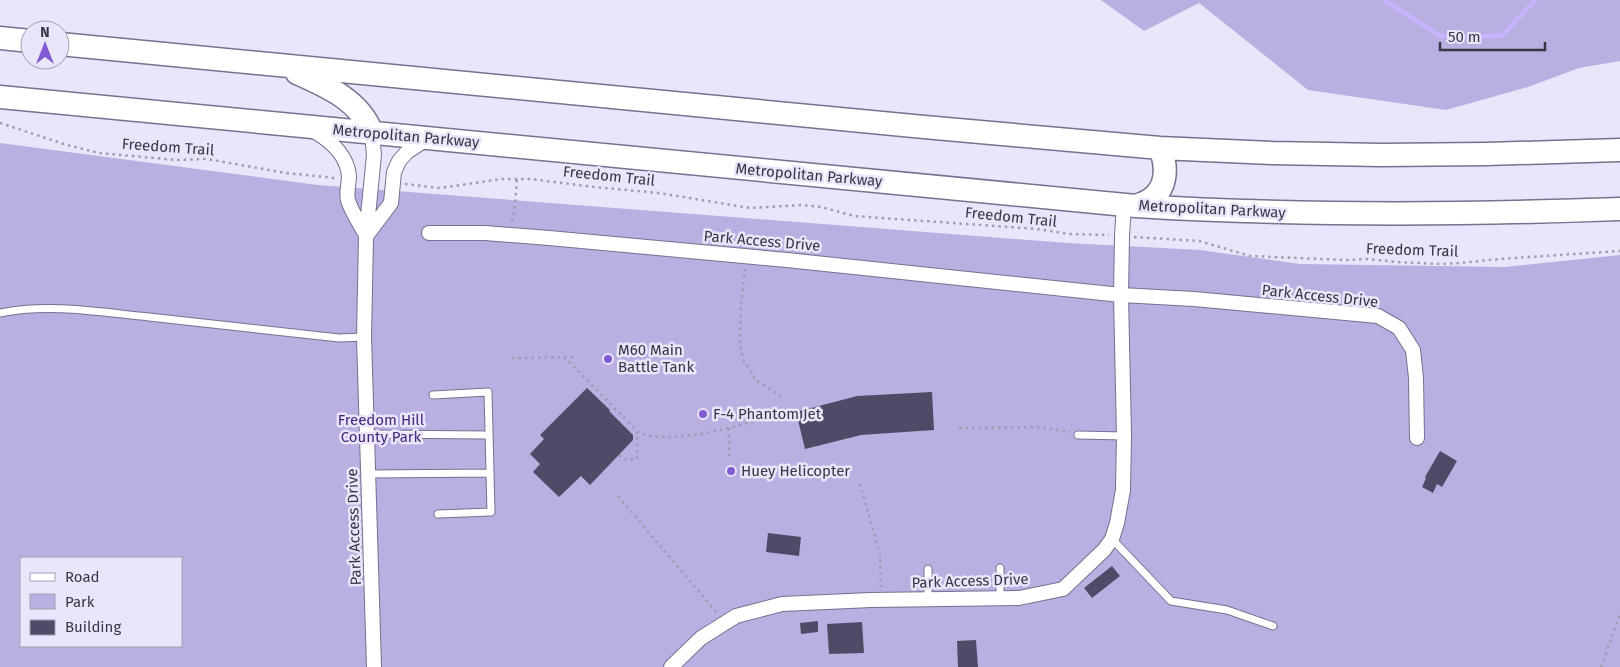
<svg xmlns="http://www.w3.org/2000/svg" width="1620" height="667" font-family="'Fira Sans',sans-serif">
  <rect width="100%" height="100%" fill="#e9e5fa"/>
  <path fill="#baafe1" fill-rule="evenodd" d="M 1101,0 L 1620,0 L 1620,61 L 1579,68 L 1528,87 L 1446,110 L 1308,90 L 1199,3 L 1144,31 Z
    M 0,143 L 318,185 L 1068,243 L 1200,250 L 1300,264 L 1505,267 L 1620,255 L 1620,667 L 0,667 ZM 21,558 L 181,558 L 181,646 L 21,646 Z"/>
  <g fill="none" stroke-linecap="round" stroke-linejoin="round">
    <path stroke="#c7b4ff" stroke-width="4.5" d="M 1384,0 L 1440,36 L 1476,37 L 1503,35 L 1535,0"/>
  </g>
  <path fill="#514a67" d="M 587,388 L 610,410 L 609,411 L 633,435 L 633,440 L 590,485 L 581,476 L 559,497 L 533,472 L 540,464 L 530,454 L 544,439 L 540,435 Z
    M 932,392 L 934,430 L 861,435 L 805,449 L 796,412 L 857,396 Z
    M 1440,451 L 1457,461 L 1442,487 L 1437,484 L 1433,493 L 1422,487 L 1426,478 L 1425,477 Z
    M 768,533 L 801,537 L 799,556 L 766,552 Z
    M 1112,566 L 1120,576 L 1092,598 L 1084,588 Z
    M 818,621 L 818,632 L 801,634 L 800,623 Z
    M 862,622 L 864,653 L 829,654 L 827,624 Z
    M 976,640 L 978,667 L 958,667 L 957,641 Z"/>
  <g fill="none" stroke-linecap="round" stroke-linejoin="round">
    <g stroke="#77708f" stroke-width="9">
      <path id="service" d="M 0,313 C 49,303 99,312 149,317 C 212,324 276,331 339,338 L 364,337
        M 433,395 L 488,392 L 491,512 L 438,514
        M 367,434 L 489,435
        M 1078,435 L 1124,436
        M 369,474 L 490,473
        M 1112,539 L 1171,601 L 1227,610 L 1273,626
        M 1000,568 L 1000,598
        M 928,569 L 928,600"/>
    </g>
    <g stroke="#77708f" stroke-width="16">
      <path id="minor" d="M 312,130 C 330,140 347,154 349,176 C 349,184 346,193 348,200 C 350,209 361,226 366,235
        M 372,133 L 374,155 L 366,236 L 364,337 L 374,667
        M 429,233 L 485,233 L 549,238 L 787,260 L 1121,295 L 1194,299 L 1378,316 L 1399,328 L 1413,350 L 1416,378 L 1417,438
        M 367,235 L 391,203 L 394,172 L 399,161 L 407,152 L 428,138
        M 671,667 L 701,638 L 736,616 L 782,604 L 871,600 L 1019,598 L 1063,589 L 1104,550 L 1112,539 L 1117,523 L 1123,490 L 1124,436 L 1121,295 L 1122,236 L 1124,205"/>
    </g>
    <g stroke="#77708f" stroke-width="25">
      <path id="primary" d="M 0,38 L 30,41
        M 60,44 L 924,127 L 1160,148 L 1272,153 L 1381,155 L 1487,154 L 1620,150
        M 297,73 C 326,86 360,100 372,133
        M 0,97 L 1136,206 C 1298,216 1458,215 1620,209
        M 1136,206 C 1141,204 1147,202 1151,199 C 1168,187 1167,165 1160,148"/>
    </g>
    <path stroke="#a09caf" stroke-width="2.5" stroke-dasharray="2.5 4" stroke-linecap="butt" d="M 0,123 L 67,145 L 99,153 L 176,160 L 207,159 L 286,173 L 335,178
      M 405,184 L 440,188 L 502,179 L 530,179 L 594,187 L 659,193 L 750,208 L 801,205 L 821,207 L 854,216 L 1037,229 L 1069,234 L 1109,235
      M 512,221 L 515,206 L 517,178
      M 1134,237 L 1199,241 L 1250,256 L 1346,260 L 1368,259 L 1396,262 L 1441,264 L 1461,263 L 1499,259 L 1620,251
      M 745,269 L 741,305 L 740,345 L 743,359 L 756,380 L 782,397
      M 564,357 L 639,433 C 677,445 730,427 768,418
      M 512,358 L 577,357
      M 729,428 L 729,456
      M 959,428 L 1037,427 L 1070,432
      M 619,455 L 627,460 L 637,459 L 637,432
      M 860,484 L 880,554 L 881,587
      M 618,496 L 717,613
      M 1601,667 L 1620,614"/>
    <use href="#service" stroke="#fff" stroke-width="7"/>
    <use href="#minor" stroke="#fff" stroke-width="14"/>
    <use href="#primary" stroke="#fff" stroke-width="22"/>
  </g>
  <g fill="#835ad4" stroke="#e9e5fa" stroke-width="2">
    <circle cx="608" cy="359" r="5"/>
    <circle cx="703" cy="414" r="5"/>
    <circle cx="731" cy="471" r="5"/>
  </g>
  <g text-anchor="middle" stroke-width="5" stroke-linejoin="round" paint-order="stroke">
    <g font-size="15" fill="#393644" stroke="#e9e5fa">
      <text transform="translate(406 136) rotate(5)" y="5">Metropolitan Parkway</text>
      <text transform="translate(168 147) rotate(4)" y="5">Freedom Trail</text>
      <text transform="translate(809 175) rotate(5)" y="5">Metropolitan Parkway</text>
      <text transform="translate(609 176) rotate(6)" y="5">Freedom Trail</text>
      <text transform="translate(1212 209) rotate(3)" y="5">Metropolitan Parkway</text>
      <text transform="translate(1011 217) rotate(6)" y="5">Freedom Trail</text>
      <text transform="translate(762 241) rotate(5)" y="5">Park Access Drive</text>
      <text transform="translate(1412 250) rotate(2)" y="5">Freedom Trail</text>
      <text transform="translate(1320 296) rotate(6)" y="5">Park Access Drive</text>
      <text transform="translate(354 527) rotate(-92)" y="5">Park Access Drive</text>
      <text transform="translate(970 581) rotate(-2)" y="5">Park Access Drive</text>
    </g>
    <g font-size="15" fill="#393644" stroke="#e9e5fa" text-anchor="start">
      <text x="618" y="355">M60 Main<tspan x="618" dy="17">Battle Tank</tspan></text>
      <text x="713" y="419">F-4 Phantom Jet</text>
      <text x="741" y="476">Huey Helicopter</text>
    </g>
    <g font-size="15" fill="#45267a" stroke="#e9e5fa">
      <text x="381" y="425">Freedom Hill<tspan x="381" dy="17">County Park</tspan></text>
    </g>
  </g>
  <rect x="20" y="557" width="162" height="90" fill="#e9e5fa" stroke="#a39fb1"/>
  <rect x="30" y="573" width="25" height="8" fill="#ffffff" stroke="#a39fb1"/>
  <text x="65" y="582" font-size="15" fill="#393644">Road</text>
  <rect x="30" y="594" width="25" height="15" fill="#baafe1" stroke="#a39fb1"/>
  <text x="65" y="607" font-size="15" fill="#393644">Park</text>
  <rect x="30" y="620" width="25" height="15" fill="#514a67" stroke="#a39fb1"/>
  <text x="65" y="632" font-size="15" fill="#393644">Building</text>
  <g transform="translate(45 45)"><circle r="24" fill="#e9e5fa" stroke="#a39fb1"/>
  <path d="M0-4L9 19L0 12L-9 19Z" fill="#835ad4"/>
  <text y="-8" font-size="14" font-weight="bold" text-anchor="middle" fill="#393644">N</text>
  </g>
  <path d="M1440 42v8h105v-8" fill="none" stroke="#393644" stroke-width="2.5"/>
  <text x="1448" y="42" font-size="15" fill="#393644" stroke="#e9e5fa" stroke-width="4" paint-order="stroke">50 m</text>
</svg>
